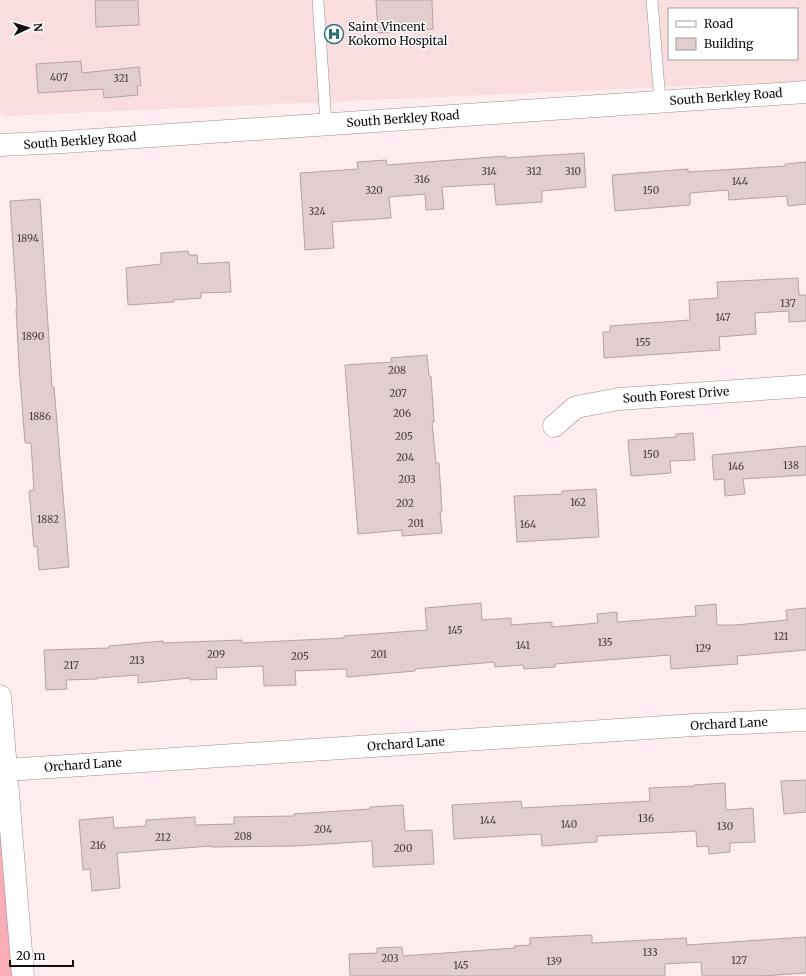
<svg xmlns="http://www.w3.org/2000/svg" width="806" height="976" font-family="Merriweather,serif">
  <rect width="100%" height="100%" fill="#feedef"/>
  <path fill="#fadddf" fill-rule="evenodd" d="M 0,0 L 806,0 L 806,81 L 5,116 L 0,113 ZM 669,9 L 797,9 L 797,59 L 669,59 Z"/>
  <path fill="#f9adb6" d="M 0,805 L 13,976 L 0,976 Z"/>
  <path fill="#e2cdcf" stroke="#b5a2a4" d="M 95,0 L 138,0 L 139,25 L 96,27 Z
    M 376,0 L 432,0 L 433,29 L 378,33 Z
    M 81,61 L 82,73 L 139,67 L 141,86 L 137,86 L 138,95 L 104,98 L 103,89 L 38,93 L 36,64 Z
    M 584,153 L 586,187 L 542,191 L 542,202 L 496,205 L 494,184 L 442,187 L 444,209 L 426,210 L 425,194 L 389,197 L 391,218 L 332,222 L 334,248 L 305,250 L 300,173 L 358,169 L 357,162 L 386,160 L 387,165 L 506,156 L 506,158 Z
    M 806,162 L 806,204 L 788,206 L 787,196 L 729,200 L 728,190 L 690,193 L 690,205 L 615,211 L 612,175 L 688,169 L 688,172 L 785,166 L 785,164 Z
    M 40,199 L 52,387 L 54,387 L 69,567 L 39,570 L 37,546 L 34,547 L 29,491 L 34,490 L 31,443 L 25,443 L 19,365 L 16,308 L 17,308 L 10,201 Z
    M 188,251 L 189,255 L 197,255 L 198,264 L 229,262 L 231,292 L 201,293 L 201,298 L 174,300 L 174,302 L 128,305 L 126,268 L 161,264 L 161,253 Z
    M 798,278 L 799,295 L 806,295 L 806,321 L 789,322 L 789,311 L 755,313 L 756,334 L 719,337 L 720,350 L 604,358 L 603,332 L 610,332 L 610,326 L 690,320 L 689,300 L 718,298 L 717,282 Z
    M 427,355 L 429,376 L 431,376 L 434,422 L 432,422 L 436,463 L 439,463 L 442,512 L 440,512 L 442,533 L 402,536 L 402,530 L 358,534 L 345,365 L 392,362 L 391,358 Z
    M 693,433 L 695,460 L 670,461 L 671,473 L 631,476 L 628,440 L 676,437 L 676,434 Z
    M 806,446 L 806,475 L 743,479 L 745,494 L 725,496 L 724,479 L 714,480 L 712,455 Z
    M 596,489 L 599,537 L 517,542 L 514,496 L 562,494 L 562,491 Z
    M 481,603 L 482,620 L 511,618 L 511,625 L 552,622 L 552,627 L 598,623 L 597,614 L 617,612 L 617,622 L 696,616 L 695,606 L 716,604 L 717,625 L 735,625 L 787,620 L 786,610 L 806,608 L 806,650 L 737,656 L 738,664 L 671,669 L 670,655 L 555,664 L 555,667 L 524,669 L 523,665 L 495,667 L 494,662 L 415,669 L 415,671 L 347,677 L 346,669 L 295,671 L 296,685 L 264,686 L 263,666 L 216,668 L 217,679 L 190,680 L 190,678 L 138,683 L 138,675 L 97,678 L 97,679 L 66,680 L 67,689 L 46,690 L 44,650 L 109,648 L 109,646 L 163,641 L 163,643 L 242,640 L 242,643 L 344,638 L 344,636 L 427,630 L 425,608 Z
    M 806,780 L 806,812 L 784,814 L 781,781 Z
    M 725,783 L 726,810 L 753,808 L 755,842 L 730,843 L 730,852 L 709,854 L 708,846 L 697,847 L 696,831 L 597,836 L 597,842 L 542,846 L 541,834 L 454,839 L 452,805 L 521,801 L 522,808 L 650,801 L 649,788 L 694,786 L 694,785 Z
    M 403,805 L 405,831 L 432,830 L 434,864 L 373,867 L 372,841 L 296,846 L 211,847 L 211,846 L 117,853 L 120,888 L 92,891 L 90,869 L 83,870 L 79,820 L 113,817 L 114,828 L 146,826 L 146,820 L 195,817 L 195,825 L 234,824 L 234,817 L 294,816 L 294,814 L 370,809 L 370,807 Z
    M 592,935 L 592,943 L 686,938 L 687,945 L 806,937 L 806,973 L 761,976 L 702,976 L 701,962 L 665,964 L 665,976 L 350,976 L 349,954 L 377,953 L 377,948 L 402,947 L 403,956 L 515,948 L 514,946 L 530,945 L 530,938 Z"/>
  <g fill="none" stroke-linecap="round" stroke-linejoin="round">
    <g stroke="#9e8c8d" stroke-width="12">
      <path id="service" d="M 318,0 L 326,124
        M 652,0 L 660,101"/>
    </g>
    <g stroke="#9e8c8d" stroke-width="23">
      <path id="minor" d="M 554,426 L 576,407 L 619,399 L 806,386
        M 0,696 L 23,976
        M 6,770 L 694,725 L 806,720"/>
    </g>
    <g stroke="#9e8c8d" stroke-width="23">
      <path id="tertiary" d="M 0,145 L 64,142 L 806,92"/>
    </g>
    <use href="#service" stroke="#fff" stroke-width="11"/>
    <use href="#minor" stroke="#fff" stroke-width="22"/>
    <use href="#tertiary" stroke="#fff" stroke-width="22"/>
  </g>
  <defs>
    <g id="hospital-ring" transform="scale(1)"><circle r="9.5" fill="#fff" stroke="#2a7471" stroke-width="1.5"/><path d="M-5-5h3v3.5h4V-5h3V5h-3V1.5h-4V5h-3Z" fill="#2a7471"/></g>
  </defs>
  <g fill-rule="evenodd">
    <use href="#hospital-ring" x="334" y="34"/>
  </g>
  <g text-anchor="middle" stroke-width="3" stroke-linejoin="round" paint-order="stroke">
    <g font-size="10" fill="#483e3e">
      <text x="59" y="81">407</text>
      <text x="121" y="82">321</text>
      <text x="489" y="175">314</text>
      <text x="534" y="175">312</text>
      <text x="573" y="175">310</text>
      <text x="422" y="183">316</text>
      <text x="740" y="185">144</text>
      <text x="374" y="194">320</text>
      <text x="651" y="194">150</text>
      <text x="317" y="215">324</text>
      <text x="28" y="242">1894</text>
      <text x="788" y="307">137</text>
      <text x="723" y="321">147</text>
      <text x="33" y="340">1890</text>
      <text x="643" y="346">155</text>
      <text x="397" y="374">208</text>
      <text x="398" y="397">207</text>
      <text x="402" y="417">206</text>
      <text x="40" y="420">1886</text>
      <text x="404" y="440">205</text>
      <text x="651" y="458">150</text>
      <text x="405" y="461">204</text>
      <text x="791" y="469">138</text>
      <text x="736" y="470">146</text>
      <text x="407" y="483">203</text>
      <text x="578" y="506">162</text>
      <text x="405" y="507">202</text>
      <text x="48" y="523">1882</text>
      <text x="416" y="527">201</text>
      <text x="528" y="528">164</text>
      <text x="455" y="634">145</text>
      <text x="781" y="640">121</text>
      <text x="605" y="646">135</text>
      <text x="523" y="649">141</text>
      <text x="703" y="652">129</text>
      <text x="216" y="658">209</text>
      <text x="379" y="658">201</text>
      <text x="300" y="660">205</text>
      <text x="137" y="664">213</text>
      <text x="71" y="669">217</text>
      <text x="646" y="822">136</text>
      <text x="488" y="824">144</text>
      <text x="569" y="828">140</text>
      <text x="725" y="830">130</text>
      <text x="323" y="833">204</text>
      <text x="243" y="840">208</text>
      <text x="163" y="841">212</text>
      <text x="98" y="849">216</text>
      <text x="403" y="852">200</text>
      <text x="650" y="956">133</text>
      <text x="390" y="962">203</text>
      <text x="739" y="964">127</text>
      <text x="554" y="965">139</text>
      <text x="461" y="969">145</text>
    </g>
    <g font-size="12" fill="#140e0e" stroke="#fff" text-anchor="start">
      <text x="348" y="31">Saint Vincent<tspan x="348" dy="14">Kokomo Hospital</tspan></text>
    </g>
    <g font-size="12" fill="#140e0e" stroke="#fff">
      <text transform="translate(726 97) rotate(-4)" y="4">South Berkley Road</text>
      <text transform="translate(403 119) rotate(-4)" y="4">South Berkley Road</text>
      <text transform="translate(80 141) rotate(-4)" y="4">South Berkley Road</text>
      <text transform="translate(676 395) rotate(-4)" y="4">South Forest Drive</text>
      <text transform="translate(729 724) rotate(-3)" y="4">Orchard Lane</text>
      <text transform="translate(406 744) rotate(-4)" y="4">Orchard Lane</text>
      <text transform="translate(83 765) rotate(-4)" y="4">Orchard Lane</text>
    </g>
  </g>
  <rect x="668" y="8" width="130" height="52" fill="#ffffff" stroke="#a19f9f"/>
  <rect x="676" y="21" width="20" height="6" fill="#ffffff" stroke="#a19f9f"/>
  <text x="704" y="28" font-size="12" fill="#140e0e">Road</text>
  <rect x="676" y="38" width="20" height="12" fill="#e2cdcf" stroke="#a19f9f"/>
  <text x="704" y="48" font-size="12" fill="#140e0e">Building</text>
  <g transform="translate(28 28) rotate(86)" stroke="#ffffff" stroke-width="3" paint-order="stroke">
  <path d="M0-3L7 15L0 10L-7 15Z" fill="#140e0e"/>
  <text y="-6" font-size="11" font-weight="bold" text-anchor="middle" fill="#140e0e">N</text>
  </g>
  <path d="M10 960v6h63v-6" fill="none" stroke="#140e0e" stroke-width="2"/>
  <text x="16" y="960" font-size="12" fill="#140e0e" stroke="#ffffff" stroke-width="3" paint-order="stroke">20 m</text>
</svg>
